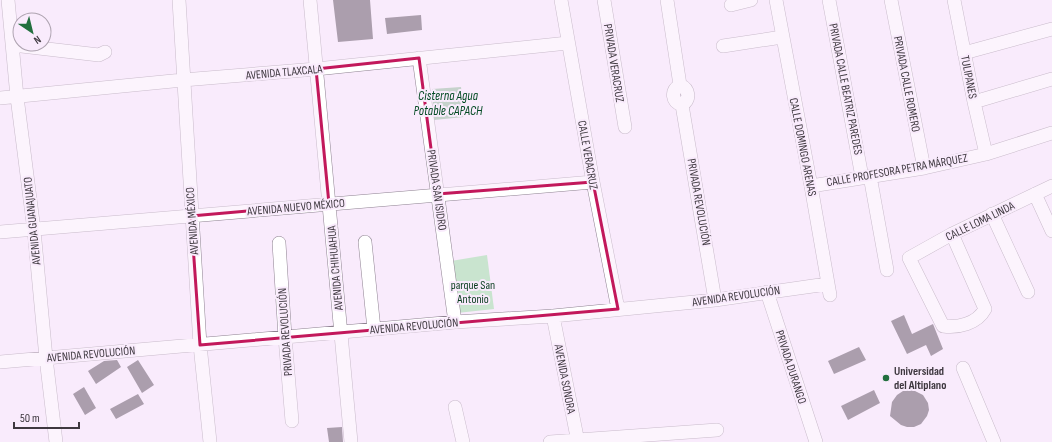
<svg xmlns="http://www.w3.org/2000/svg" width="1052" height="442" font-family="'Sofia Sans Condensed',sans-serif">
  <rect width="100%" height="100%" fill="#f9ebfc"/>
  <path fill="#c9e4cf" d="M 487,255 L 494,309 L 457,313 L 451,261 Z"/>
  <path fill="#88b392" d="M 461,87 L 464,117 L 434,120 L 432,89 Z"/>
  <path fill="#4c414f" d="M 333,0 L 370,0 L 373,39 L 338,42 Z
    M 421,15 L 422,30 L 387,34 L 385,18 Z
    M 904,315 L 912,334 L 933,324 L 943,349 L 931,356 L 926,345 L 907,354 L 891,321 Z
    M 859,347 L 866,360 L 834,374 L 828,361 Z
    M 117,360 L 121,367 L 96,384 L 88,371 L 104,361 Z
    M 138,360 L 154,385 L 142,393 L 127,367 Z
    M 84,387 L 96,408 L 85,415 L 73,394 Z
    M 874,390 L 880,403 L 848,420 L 841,406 Z
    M 913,390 L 923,395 L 928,403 L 929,410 L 927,416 L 921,424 L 914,427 L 907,427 L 901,425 L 890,416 L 892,402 L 897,395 L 903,391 Z
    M 138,394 L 144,404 L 116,419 L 110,409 Z
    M 342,427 L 343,442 L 329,442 L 327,428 Z"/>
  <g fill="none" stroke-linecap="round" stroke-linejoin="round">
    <g stroke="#8e8291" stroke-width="14">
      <path id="minor" d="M 8,0 L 17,97 L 34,230 L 46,358 L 56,442
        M 179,0 L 200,345 L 210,442
        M 310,0 L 351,442
        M 561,0 L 593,182 L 618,309
        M 604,0 L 625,127
        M 667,0 L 680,85
        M 776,0 L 811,186 L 830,295
        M 829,0 L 862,177
        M 891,0 L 924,168
        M 954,0 L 974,102 L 986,154
        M 731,5 L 751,0
        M 13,45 L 99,55 L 105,52
        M 723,46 L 782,37
        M 964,53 L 1052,29
        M 419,58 L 455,322
        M 680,85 C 670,91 672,102 682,105
        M 680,85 C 689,89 691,99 682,105
        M 0,98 L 183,80 L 316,69 L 568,43
        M 974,102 L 1052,79
        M 682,105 L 715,300
        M 870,176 L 887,270
        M 811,186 L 924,168 L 986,154 L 1052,133
        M 1035,194 L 1052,231
        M 992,214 L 1028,292
        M 0,232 L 593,182
        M 952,234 L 985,309 C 977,324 958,328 943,326 L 909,258 L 952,234 L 1052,186
        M 365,242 L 374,329
        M 279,243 L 285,337 L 292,421
        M 767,292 L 816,442
        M 553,316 L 578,442
        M 0,362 L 455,322 L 553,316 L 715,300 L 827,284
        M 963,368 L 994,442
        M 455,407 L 463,442
        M 550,442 L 717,430"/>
    </g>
    <use href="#minor" stroke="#fff" stroke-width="13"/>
  </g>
  <path d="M0 0H1052V442H0ZM 419,58 L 437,194 L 593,182 L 618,309 L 200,345 L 191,216 L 329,204 L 316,69 Z" fill="#f9ebfc" fill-opacity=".55" fill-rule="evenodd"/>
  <path fill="none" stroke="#c2185b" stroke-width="3" stroke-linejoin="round" d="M 419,58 L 437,194 L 593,182 L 618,309 L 200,345 L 191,216 L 329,204 L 316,69 Z"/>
  <circle fill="#226f3e" stroke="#f9ebfc" stroke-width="1.5" cx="886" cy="378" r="4"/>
  <g text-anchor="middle" stroke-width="4" stroke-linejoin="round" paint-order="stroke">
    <g font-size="12" fill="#3e383f" stroke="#f9ebfc">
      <text transform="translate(614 63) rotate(81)" y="4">PRIVADA VERACRUZ</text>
      <text transform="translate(284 72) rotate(-5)" y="4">AVENIDA TLAXCALA</text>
      <text transform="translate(969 77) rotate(79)" y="4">TULIPANES</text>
      <text transform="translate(907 84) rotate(79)" y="4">PRIVADA CALLE ROMERO</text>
      <text transform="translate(846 89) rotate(79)" y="4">PRIVADA CALLE BEATRIZ PAREDES</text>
      <text transform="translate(803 147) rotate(79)" y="4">CALLE DOMINGO ARENAS</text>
      <text transform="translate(588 155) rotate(80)" y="4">CALLE VERACRUZ</text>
      <text transform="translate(897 170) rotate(-10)" y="4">CALLE PROFESORA PETRA MÁRQUEZ</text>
      <text transform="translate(437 190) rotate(82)" y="4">PRIVADA SAN ISIDRO</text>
      <text transform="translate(699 202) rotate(80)" y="4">PRIVADA REVOLUCIÓN</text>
      <text transform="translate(296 207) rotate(-5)" y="4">AVENIDA NUEVO MÉXICO</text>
      <text transform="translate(32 221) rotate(-96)" y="4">AVENIDA GUANAJUATO</text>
      <text transform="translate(192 221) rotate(-94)" y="4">AVENIDA MÉXICO</text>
      <text transform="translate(980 221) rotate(-26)" y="4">CALLE LOMA LINDA</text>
      <text transform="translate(335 268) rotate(-95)" y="4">AVENIDA CHIHUAHUA</text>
      <text transform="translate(736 296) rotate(-8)" y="4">AVENIDA REVOLUCIÓN</text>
      <text transform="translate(414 326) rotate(-5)" y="4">AVENIDA REVOLUCIÓN</text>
      <text transform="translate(285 332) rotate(-94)" y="4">PRIVADA REVOLUCIÓN</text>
      <text transform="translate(91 354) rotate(-5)" y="4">AVENIDA REVOLUCIÓN</text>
      <text transform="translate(791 367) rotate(72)" y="4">PRIVADA DURANGO</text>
      <text transform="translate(565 379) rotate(79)" y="4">AVENIDA SONORA</text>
    </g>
    <g font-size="12" fill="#083c1d" stroke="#f9ebfc">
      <text x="473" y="289">parque San<tspan x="473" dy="14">Antonio</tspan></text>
    </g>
    <g font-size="12" font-weight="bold" fill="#3e383f" stroke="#f9ebfc" text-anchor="start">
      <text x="894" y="375">Universidad<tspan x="894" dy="14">del Altiplano</tspan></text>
    </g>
    <g font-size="13" font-style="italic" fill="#004921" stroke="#f9ebfc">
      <text x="448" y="100">Cisterna Agua<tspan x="448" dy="15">Potable CAPACH</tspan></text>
    </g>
  </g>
  <g transform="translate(32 32) rotate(145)"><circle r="19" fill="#f9ebfc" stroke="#aea3b0"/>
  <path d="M0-3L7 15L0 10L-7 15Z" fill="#226f3e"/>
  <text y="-6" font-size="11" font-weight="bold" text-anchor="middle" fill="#3e383f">N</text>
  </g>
  <path d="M14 422v6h65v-6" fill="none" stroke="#3e383f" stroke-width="2"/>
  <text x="20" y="422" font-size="12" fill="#3e383f" stroke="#f9ebfc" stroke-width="3" paint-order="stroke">50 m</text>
</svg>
